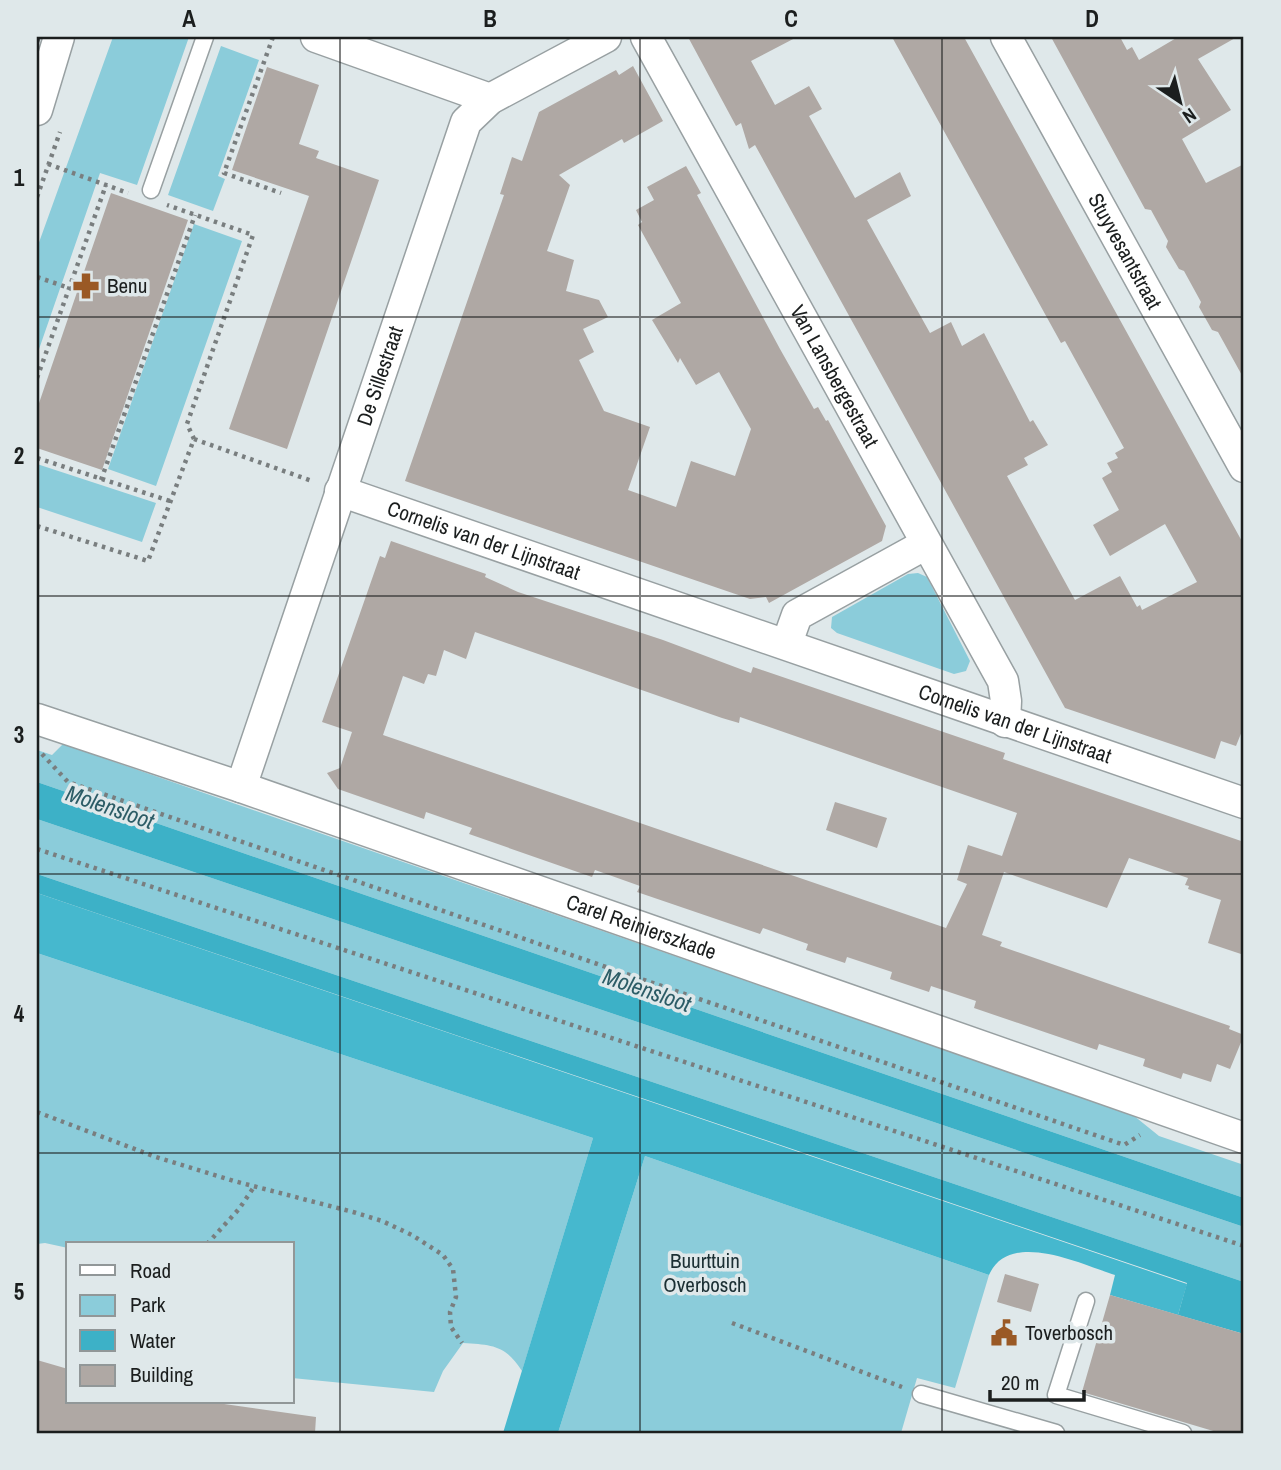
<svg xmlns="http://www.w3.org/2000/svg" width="1281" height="1470" font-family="'Archivo Narrow',sans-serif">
  <rect width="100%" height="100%" fill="#dfe8ea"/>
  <path fill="#8bccda" d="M 113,37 L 189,37 L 137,185 L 100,173 L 37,355 L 37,248 Z
    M 221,46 L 259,60 L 218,176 L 225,179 L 213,211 L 168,195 Z
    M 194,224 L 242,241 L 156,486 L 108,469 Z
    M 37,464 L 156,503 L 142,542 L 37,507 Z
    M 918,573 L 927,577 L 970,661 L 966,671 L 954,674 L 837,633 L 831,628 L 832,617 L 908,574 Z
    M 63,744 L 1133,1115 L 1159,1136 L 1244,1165 L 1244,1198 L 37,782 L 37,750 L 52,755 Z
    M 37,819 L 1244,1227 L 1244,1282 L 37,874 Z
    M 37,953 L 593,1138 L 522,1371 C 505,1345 493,1345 463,1343 L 443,1371 L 434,1392 L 292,1378 L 292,1244 L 68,1244 L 68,1248 L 45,1243 L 37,1244 Z
    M 645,1156 L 989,1275 L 955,1388 L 917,1378 L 901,1433 L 558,1433 Z"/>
  <path fill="#46b8ce" d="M 37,893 L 1187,1284 L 1178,1315 L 1110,1295 L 1115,1275 C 1081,1264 1009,1229 989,1275 L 645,1156 L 558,1433 L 503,1433 L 593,1138 L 37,953 Z"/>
  <path fill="#3db1c7" d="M 37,782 L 1244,1198 L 1244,1227 L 37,819 Z
    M 37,874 L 1244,1282 L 1244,1334 L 1178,1315 L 1187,1283 L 37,893 Z"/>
  <path fill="#afa8a4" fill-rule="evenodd" d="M 688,37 L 797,37 L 751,61 L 775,105 L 809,86 L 822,109 L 809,116 L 855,198 L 900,172 L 911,196 L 867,220 L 930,333 L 951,322 L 962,346 L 984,333 L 1030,422 L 1033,420 L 1048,445 L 1024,458 L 1028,465 L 1007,476 L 1075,600 L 1120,576 L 1137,607 L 1140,605 L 1142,610 L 1197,582 L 1165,524 L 1110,556 L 1093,525 L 1119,510 L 1102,478 L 1112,472 L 1107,463 L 1118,458 L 1115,453 L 1124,448 L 1065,341 L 1061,343 L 892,37 L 964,37 L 1244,545 L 1244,726 L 1236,746 L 1221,741 L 1215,759 L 1065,708 L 755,145 L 749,149 L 741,123 L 736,126 Z
    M 1051,37 L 1120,37 L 1127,50 L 1132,47 L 1139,60 L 1178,37 L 1237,37 L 1198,59 L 1231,110 L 1182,139 L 1206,183 L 1244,164 L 1244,379 L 1218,332 L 1212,330 L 1199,307 L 1201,302 L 1184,271 L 1179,269 L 1166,247 L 1168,241 L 1151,210 L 1145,209 Z
    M 633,66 L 663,121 L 624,143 L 622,139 L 559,175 L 570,185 L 547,251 L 574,260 L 566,291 L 599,300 L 608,317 L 583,329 L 594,352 L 579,360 L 604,411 L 650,427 L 628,490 L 676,507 L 691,461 L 735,476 L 751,429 L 719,372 L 696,385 L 680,358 L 678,363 L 652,320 L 681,303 L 638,225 L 642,222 L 636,210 L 654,200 L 647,187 L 686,166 L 701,193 L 697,195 L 780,349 L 814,409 L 818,407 L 826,421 L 828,420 L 886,526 L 882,541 L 769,603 L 766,597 L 750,599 L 405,481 L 504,195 L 500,194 L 512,157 L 522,161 L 539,112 L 616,70 L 619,75 Z
    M 267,67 L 319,85 L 299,144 L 319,151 L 316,158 L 379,180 L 287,449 L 229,429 L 309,196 L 232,170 Z
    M 111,193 L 188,220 L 102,470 L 37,448 L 37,409 Z
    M 391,541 L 486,574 L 485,577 L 518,592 L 663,640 L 751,673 L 753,667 L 1005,753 L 1003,759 L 1244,842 L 1244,955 L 1208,943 L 1221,900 L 1188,889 L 1189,886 L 1185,885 L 1188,878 L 1129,858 L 1107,908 L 1004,872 L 982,935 L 1002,942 L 1000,946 L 1230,1026 L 1229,1029 L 1244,1035 L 1230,1069 L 1217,1064 L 1211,1082 L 1183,1073 L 1181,1079 L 1143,1066 L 1145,1059 L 1099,1044 L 1097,1050 L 974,1008 L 976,1001 L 931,986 L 929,992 L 890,979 L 892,972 L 847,957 L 845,963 L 806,950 L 808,944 L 763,928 L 760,934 L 637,892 L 640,886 L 595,870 L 592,877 L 469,834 L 472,828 L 426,812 L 424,819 L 338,789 L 327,773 L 340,768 L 352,732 L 322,722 L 380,556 L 385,558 ZM 475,632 L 722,718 L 739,723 L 740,717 L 1017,813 L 1002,856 L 968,845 L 957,880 L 967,884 L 946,928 L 383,735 L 403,676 L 424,684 L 428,674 L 436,676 L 444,650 L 466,659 Z
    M 835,802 L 887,818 L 877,848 L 826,830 Z
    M 1005,1274 L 1039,1284 L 1031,1312 L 997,1302 Z
    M 1110,1295 L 1244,1334 L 1244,1433 L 1220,1433 L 1082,1392 Z
    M 37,1360 L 68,1369 L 68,1402 L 210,1402 L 316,1417 L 315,1433 L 37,1433 Z"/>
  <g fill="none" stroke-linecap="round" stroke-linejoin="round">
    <g stroke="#98a0a2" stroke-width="19">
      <path id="service" d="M 151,190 L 205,37
        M 1086,1301 L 1056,1395 L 1183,1433
        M 921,1394 L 1056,1433"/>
    </g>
    <g stroke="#98a0a2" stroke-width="33">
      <g id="minor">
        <path d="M 316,37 L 490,99"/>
        <path id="s1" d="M 646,37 L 1003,681 L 1006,701 L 1005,722"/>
        <path id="s2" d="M 1006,37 L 1244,467"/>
        <path d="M 37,110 L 59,37"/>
        <path id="s3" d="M 340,491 L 1244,803"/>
        <path d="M 787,643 L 797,615 L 926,544"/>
        <path id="s4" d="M 37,719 L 241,787 L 1244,1138"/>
        <path id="s5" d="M 241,787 L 466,122 L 490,99 L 606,37"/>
      </g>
    </g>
    <path stroke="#797e7f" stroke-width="4.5" stroke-dasharray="3.5 5" stroke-linecap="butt" d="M 273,37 L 224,173 L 281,193
      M 48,164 L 128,193
      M 37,197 L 60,132
      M 37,277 L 75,290
      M 37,378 L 106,185
      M 194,439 L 312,481
      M 37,458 L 170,501
      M 101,480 L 195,215
      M 37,526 L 148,561 L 194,439 L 187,424 L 253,235 L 167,205
      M 42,754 L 68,782 L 1124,1145 L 1140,1135
      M 37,849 L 1244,1246
      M 37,1112 L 156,1157 L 234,1181 L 353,1212 L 382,1221 L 412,1235 L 443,1255 L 453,1269 L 456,1297 L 450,1312 L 451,1327 L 462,1343
      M 207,1244 L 239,1209 L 254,1187
      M 732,1323 L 902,1387"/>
    <use href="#service" stroke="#fff" stroke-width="16"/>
    <use href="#minor" stroke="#fff" stroke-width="30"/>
    <path stroke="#5a5f5f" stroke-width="2" d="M 37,46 L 40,37"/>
  </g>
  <path fill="none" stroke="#1b1e1e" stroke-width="2" stroke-opacity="0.55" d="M 340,37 L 340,1433M 640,37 L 640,1433M 942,37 L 942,1433M 37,317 L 1244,317M 37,596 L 1244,596M 37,874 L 1244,874M 37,1153 L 1244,1153"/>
  <defs>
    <g id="pharmacy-bare" transform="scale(2.1)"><path d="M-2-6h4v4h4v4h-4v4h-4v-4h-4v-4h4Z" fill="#9a5925" stroke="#dfe8ea" stroke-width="2.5" paint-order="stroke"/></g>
    <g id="civic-bare" transform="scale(2.1)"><path d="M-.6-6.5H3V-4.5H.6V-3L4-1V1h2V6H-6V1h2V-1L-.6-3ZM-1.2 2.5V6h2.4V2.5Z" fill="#9a5925" stroke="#dfe8ea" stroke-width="2.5" paint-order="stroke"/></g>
  </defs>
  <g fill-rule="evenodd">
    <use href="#pharmacy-bare" x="86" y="286"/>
    <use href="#civic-bare" x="1004" y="1333"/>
  </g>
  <g text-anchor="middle" stroke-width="7" stroke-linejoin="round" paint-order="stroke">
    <g font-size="21" fill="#1b1e1e" stroke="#dfe8ea">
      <text dy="7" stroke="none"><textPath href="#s2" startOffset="245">Stuyvesantstraat</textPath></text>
      <text dy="7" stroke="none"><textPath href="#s5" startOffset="434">De Sillestraat</textPath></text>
      <text dy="7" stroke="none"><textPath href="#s1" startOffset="388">Van Lansbergestraat</textPath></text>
      <text dy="7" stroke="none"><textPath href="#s3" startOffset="152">Cornelis van der Lijnstraat</textPath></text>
      <text dy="7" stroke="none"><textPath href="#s3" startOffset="714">Cornelis van der Lijnstraat</textPath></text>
      <text dy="7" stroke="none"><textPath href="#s4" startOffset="639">Carel Reinierszkade</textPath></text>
    </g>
    <g font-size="21" fill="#1b1e1e" stroke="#dfe8ea" text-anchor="start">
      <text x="107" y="293">Benu</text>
      <text x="1025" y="1340">Toverbosch</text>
    </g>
    <g font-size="21" fill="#1b2f33" stroke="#dfe8ea">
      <text x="705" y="1268">Buurttuin<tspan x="705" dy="24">Overbosch</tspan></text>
    </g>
    <g font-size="23" font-style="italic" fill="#2c5c66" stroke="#dfe8ea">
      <text transform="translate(110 807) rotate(19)" y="8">Molensloot</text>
      <text transform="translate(647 990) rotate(19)" y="8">Molensloot</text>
    </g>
  </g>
  <rect width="1281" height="1470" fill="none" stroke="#dfe8ea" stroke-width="77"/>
  <rect x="66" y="1242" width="228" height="161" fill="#dfe8ea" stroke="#919798" stroke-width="2"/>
  <rect x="80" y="1265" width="35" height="10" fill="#ffffff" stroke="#919798" stroke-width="2"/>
  <text x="130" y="1278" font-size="21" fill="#1b1e1e">Road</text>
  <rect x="80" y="1295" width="35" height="21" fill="#8bccda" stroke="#919798" stroke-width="2"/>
  <text x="130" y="1312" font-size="21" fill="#1b1e1e">Park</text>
  <rect x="80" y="1330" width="35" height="21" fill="#3db1c7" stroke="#919798" stroke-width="2"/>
  <text x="130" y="1348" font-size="21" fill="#1b1e1e">Water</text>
  <rect x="80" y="1365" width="35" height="21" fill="#afa8a4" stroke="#919798" stroke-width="2"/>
  <text x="130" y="1382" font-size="21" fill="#1b1e1e">Building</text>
  <g transform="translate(1180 102) rotate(145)" stroke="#dfe8ea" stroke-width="5" paint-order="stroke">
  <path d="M0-5L12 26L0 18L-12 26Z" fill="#1b1e1e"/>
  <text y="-10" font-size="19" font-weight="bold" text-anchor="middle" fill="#1b1e1e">N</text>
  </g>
  <path d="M990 1390v10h94v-10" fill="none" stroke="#1b1e1e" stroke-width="3.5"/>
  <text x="1001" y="1390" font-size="21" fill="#1b1e1e" stroke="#dfe8ea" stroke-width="5" paint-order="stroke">20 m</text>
  <rect x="38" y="38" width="1204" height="1394" fill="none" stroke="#1b1e1e" stroke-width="2.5"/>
  <g font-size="23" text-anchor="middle" font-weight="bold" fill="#1b1e1e">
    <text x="189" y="27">A</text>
    <text x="490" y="27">B</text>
    <text x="791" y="27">C</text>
    <text x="1092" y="27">D</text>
    <text x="19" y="186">1</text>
    <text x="19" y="464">2</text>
    <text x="19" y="743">3</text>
    <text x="19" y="1022">4</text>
    <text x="19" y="1300">5</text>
  </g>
</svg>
